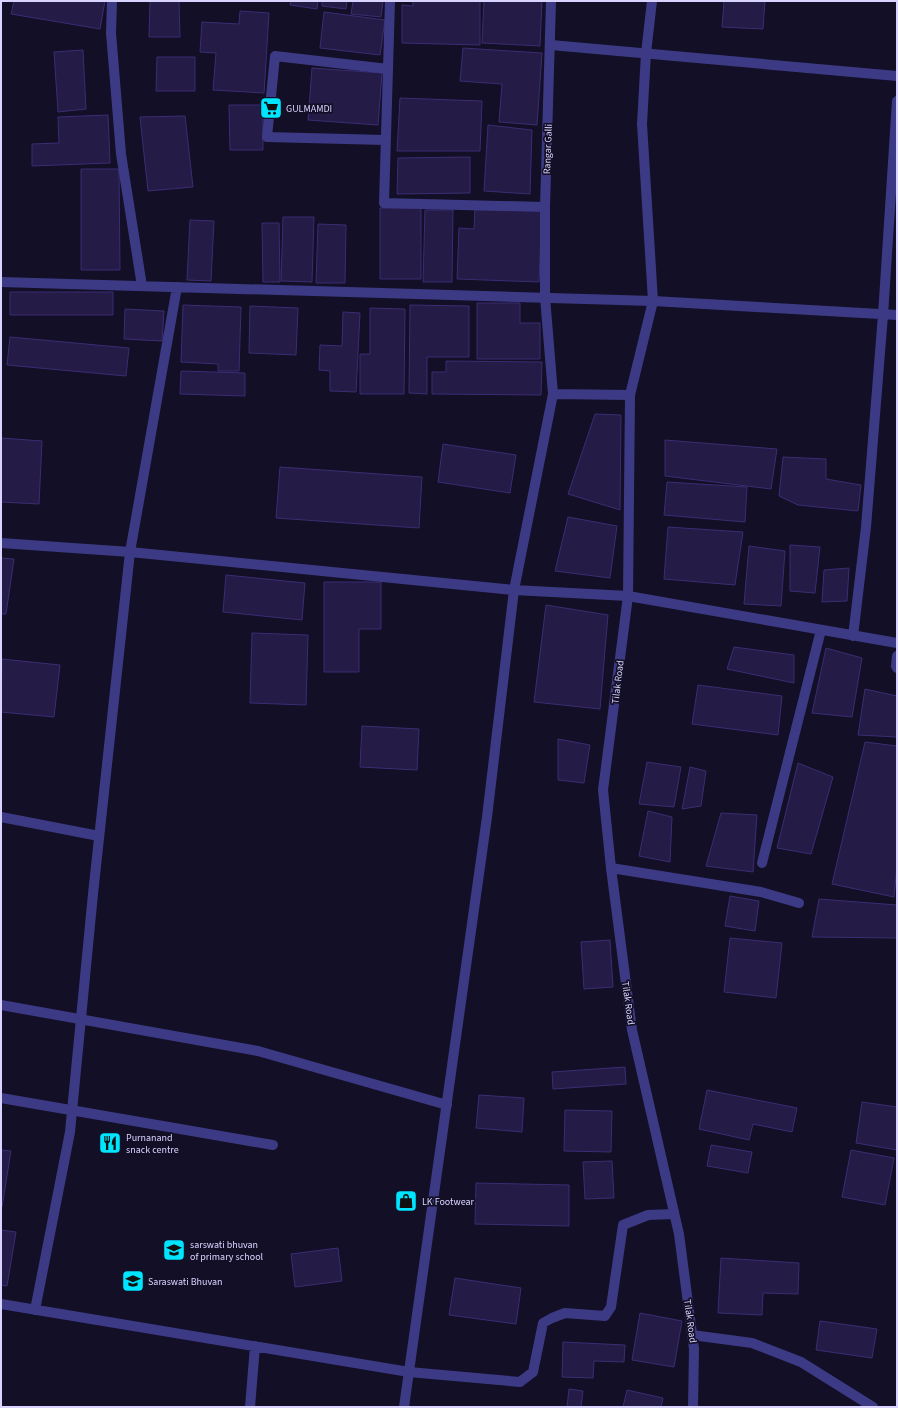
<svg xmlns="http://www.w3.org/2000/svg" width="898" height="1408" font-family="'Source Sans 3',sans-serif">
  <rect width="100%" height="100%" fill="#130f26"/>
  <path fill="#241b47" stroke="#3b2d73" d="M 14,1 L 105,1 L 100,29 L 11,14 Z
    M 150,1 L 179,1 L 180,37 L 149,37 Z
    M 291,1 L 318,1 L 317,9 L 290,5 Z
    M 322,1 L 347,1 L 346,9 L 322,6 Z
    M 353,1 L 383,1 L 381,17 L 351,14 Z
    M 413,1 L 480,1 L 480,45 L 402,43 L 402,5 L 413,6 Z
    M 484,1 L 542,1 L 540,46 L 482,43 Z
    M 724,1 L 765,1 L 763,29 L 722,27 Z
    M 240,11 L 269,13 L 264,93 L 213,90 L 216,53 L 200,52 L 202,22 L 239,24 Z
    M 324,12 L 385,20 L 380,55 L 320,48 Z
    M 463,48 L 542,53 L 537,125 L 499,122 L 502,84 L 460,81 Z
    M 83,50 L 86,109 L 58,112 L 54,52 Z
    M 157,57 L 195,57 L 195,91 L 156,91 Z
    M 312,68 L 382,73 L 378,125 L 308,120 Z
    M 400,98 L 482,101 L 480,151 L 397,151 Z
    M 229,105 L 263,105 L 263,150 L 230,150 Z
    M 108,115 L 110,163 L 32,166 L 32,144 L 59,143 L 58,117 Z
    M 185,116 L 193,187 L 148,191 L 140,117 Z
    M 488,125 L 532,130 L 530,194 L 484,191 Z
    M 470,157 L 470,193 L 397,194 L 398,158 Z
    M 81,169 L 119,169 L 120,270 L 81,270 Z
    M 475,207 L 542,210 L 539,282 L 457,279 L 459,228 L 474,229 Z
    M 380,208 L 421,208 L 421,279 L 380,279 Z
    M 425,210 L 453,210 L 452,282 L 423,282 Z
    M 283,217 L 314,217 L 312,282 L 281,281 Z
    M 190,220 L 214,221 L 211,281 L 187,280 Z
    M 262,223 L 279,223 L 280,282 L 263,282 Z
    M 318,224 L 346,225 L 345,283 L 316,283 Z
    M 10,292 L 113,292 L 113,315 L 10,315 Z
    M 477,303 L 520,303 L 520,323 L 540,323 L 540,359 L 477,359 Z
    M 183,305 L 241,307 L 239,371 L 218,371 L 218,364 L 181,362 Z
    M 410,305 L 469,306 L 469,357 L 427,357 L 427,394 L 409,393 Z
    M 250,306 L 298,308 L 296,355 L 249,353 Z
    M 370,308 L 405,309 L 404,394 L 360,394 L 360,354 L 370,354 Z
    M 125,309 L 164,311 L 162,341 L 124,339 Z
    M 343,312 L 360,313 L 356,392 L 330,391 L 330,371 L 319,370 L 320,345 L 342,346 Z
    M 10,337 L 129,348 L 126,376 L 7,365 Z
    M 446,361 L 542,362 L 541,395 L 432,394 L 432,372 L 446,372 Z
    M 181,371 L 245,373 L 245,396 L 180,394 Z
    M 595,414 L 621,415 L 620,510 L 568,494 Z
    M 1,438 L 42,441 L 39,504 L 1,502 Z
    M 665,440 L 777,449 L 771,489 L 665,476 Z
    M 443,444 L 516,455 L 510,493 L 438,482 Z
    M 783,457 L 826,459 L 826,479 L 861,485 L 858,511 L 798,505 L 779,496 Z
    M 280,467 L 422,477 L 419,528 L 276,518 Z
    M 667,482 L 747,487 L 745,522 L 664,515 Z
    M 568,517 L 617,526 L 610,578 L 555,571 Z
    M 668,527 L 743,532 L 735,585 L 664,579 Z
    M 790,545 L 820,547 L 815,593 L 790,591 Z
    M 749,546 L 785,551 L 781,606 L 744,604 Z
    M 1,558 L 14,559 L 6,614 L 1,614 Z
    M 849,568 L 847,601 L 822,602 L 824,570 Z
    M 226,575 L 305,583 L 302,620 L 223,612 Z
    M 324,582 L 381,582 L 381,629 L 359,629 L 359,672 L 324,672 Z
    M 546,605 L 608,615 L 600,709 L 534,702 Z
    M 252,633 L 308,635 L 306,705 L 250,703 Z
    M 734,647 L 794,655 L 794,683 L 727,669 Z
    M 826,648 L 862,658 L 852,717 L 812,713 Z
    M 2,659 L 60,665 L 54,717 L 1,712 Z
    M 698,685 L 782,696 L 778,735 L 692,724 Z
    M 865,689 L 897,696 L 897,737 L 858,735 Z
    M 362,726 L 419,729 L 417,770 L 360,767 Z
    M 558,739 L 590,745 L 584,783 L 558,780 Z
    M 865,742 L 897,746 L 897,866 L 894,897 L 832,884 Z
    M 647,762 L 681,767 L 674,807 L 639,804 Z
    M 798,763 L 833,777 L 811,854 L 777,848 Z
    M 690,767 L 706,771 L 701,806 L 682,809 Z
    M 648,811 L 672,817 L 670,862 L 639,856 Z
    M 721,813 L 757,815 L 753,872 L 706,866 Z
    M 730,896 L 759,901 L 755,931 L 725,926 Z
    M 819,899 L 897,905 L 897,938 L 812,937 Z
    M 730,938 L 782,943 L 776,998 L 724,992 Z
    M 610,940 L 613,987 L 584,989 L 581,942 Z
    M 625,1067 L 626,1084 L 553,1089 L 552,1072 Z
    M 707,1090 L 797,1108 L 792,1132 L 753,1124 L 749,1140 L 699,1129 Z
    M 479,1095 L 524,1098 L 522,1132 L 476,1128 Z
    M 862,1102 L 897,1107 L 897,1150 L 856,1143 Z
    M 565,1110 L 612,1111 L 611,1152 L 564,1151 Z
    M 711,1145 L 752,1152 L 748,1173 L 707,1166 Z
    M 1,1150 L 11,1151 L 2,1207 L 1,1207 Z
    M 851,1150 L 894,1158 L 885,1205 L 842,1197 Z
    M 612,1161 L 614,1198 L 585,1199 L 583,1162 Z
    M 476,1183 L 569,1185 L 569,1226 L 475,1224 Z
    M 1,1230 L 16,1232 L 7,1286 L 1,1285 Z
    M 338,1248 L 342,1281 L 295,1287 L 291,1254 Z
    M 721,1258 L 799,1263 L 798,1294 L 763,1293 L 762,1315 L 718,1313 Z
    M 455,1278 L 521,1288 L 516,1324 L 449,1315 Z
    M 640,1313 L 682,1321 L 674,1367 L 632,1360 Z
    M 820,1321 L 877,1329 L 872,1358 L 816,1350 Z
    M 563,1342 L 625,1345 L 624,1362 L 594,1361 L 593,1378 L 562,1377 Z
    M 569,1389 L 583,1391 L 581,1407 L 567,1407 Z
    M 627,1390 L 663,1398 L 661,1407 L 623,1407 Z"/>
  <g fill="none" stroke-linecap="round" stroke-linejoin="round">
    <path stroke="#3d3a85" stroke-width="10" d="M 112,1 L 111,33 L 121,154 L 142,286
      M 390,1 L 384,203 L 545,207
      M 551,45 L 897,76
      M 385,140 L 267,137 L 275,56 L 388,69
      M 1,282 L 653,301 L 897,315
      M 628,596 L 897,643
      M 853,636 L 866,527 L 883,315 L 897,101
      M 897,656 L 896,666 L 897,668
      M 1,817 L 99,836
      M 762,863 L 821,630
      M 611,868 L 761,892 L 799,903
      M 1,1005 L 258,1051 L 447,1105
      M 1,1098 L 273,1145
      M 1,1304 L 409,1372 L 520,1382 L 533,1372 L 543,1323 L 552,1318 L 565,1313 L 605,1316 L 611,1307 L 623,1225 L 648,1215 L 674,1214
      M 35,1310 L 70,1132 L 93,894 L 130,552 L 177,287
      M 692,1335 L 752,1343 L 801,1362 L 873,1407
      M 250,1407 L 255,1346"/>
    <path stroke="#3d3a85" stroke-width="10" d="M 652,1 L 646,53 L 642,124 L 653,301 L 630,395 L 628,596 L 603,790 L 611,868 L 632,1030 L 679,1234 L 694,1349 L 693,1407
      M 553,394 L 630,395
      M 1,543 L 130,552 L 514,590 L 628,596
      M 404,1407 L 487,817 L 514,590 L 553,394 L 545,297 L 545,207 L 551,1"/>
  </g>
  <defs>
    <g id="supermarket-square" transform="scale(1.15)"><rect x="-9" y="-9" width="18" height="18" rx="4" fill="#00e5ff" stroke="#130f26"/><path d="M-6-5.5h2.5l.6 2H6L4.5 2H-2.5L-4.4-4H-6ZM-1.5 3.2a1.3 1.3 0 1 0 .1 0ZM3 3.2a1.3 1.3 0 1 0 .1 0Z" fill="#111"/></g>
    <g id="restaurant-square" transform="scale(1.15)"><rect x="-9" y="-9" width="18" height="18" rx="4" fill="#00e5ff" stroke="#130f26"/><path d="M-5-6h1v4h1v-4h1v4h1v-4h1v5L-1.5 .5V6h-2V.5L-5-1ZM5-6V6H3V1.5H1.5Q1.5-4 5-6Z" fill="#111"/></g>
    <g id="shop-square" transform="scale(1.15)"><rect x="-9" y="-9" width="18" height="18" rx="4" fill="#00e5ff" stroke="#130f26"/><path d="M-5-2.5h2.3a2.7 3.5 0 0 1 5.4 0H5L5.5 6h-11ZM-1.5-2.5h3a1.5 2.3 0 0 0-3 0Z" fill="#111"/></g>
    <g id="school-square" transform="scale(1.15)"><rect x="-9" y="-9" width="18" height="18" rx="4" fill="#00e5ff" stroke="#130f26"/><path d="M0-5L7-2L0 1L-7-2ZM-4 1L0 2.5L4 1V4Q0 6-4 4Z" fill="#111"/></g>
  </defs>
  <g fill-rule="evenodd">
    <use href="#supermarket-square" x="271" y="108"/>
    <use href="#restaurant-square" x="110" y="1143"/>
    <use href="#shop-square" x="406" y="1201"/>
    <use href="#school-square" x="174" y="1250"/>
    <use href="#school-square" x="133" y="1281"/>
  </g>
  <g text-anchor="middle" stroke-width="3.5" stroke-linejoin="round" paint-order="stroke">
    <g font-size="10" fill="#d9d4ff" stroke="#130f26" text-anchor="start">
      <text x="286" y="112">GULMAMDI</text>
      <text x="126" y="1141">Purnanand<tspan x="126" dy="12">snack centre</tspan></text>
      <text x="422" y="1205">LK Footwear</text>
      <text x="190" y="1248">sarswati bhuvan<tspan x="190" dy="12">of primary school</tspan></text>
      <text x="148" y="1285">Saraswati Bhuvan</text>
    </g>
    <g font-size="10" fill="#d9d4ff" stroke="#130f26">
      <text transform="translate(547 149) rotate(-88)" y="4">Rangar Galli</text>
      <text transform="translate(617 682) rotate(-83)" y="4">Tilak Road</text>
      <text transform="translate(629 1003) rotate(82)" y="4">Tilak Road</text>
      <text transform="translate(691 1321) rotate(82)" y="4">Tilak Road</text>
    </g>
  </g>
  <rect width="898" height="1408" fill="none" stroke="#d9d4ff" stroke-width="4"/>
</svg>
